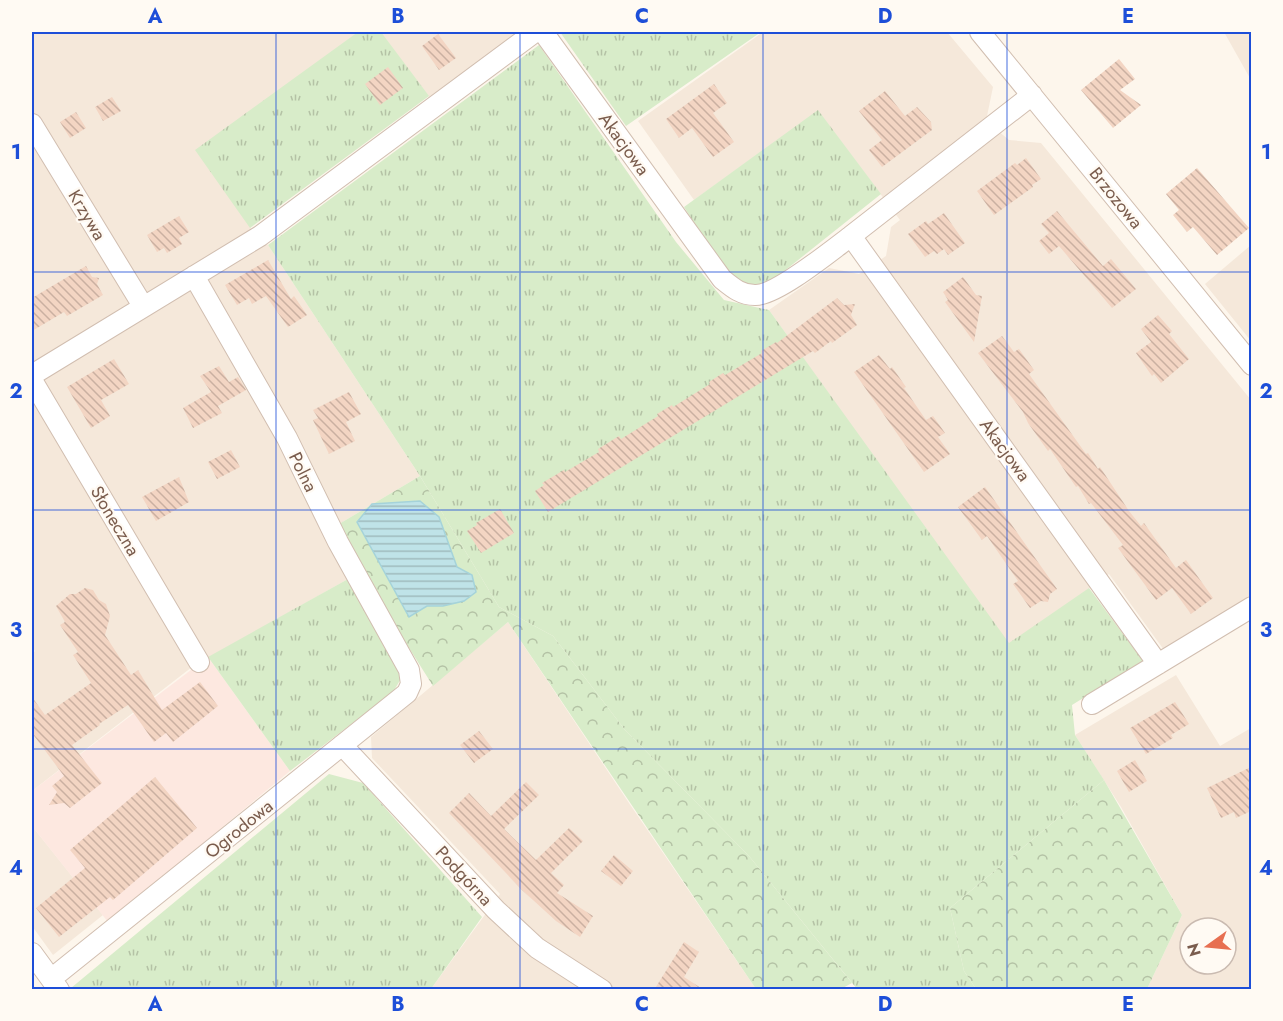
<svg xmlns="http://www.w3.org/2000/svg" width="1283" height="1021" font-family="Jost,sans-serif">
  <defs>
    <pattern id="grass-tufts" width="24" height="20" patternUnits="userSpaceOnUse" patternTransform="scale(1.5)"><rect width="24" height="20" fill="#d8ecc9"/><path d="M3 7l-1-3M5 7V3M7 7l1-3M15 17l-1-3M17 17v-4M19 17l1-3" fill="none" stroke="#b4c2a5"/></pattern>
    <pattern id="forest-crowns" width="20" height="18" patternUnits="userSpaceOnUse" patternTransform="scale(1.5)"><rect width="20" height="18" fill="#d8ecc9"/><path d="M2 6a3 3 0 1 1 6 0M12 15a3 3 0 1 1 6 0" fill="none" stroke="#b4c2a5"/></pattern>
    <pattern id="water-rules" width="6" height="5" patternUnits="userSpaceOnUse" patternTransform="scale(1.5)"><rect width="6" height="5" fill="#bfe3e8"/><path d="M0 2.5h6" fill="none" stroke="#a0bbbe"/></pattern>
    <pattern id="building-back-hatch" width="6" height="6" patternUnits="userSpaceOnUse" patternTransform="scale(1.5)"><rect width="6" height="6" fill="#f3d5c3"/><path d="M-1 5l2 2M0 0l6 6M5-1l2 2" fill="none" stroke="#cab0a1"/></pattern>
  </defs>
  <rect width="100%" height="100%" fill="#fdf6ec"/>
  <path fill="#f5e8da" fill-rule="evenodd" d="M 32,32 L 359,32 L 250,228 L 268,245 L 420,476 L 339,524 L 348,579 L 192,667 L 32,791 L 32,654 L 35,651 L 32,646 Z
    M 380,32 L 519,32 L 429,97 Z
    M 763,32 L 947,32 L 993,87 L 986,121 L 1009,140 L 1041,143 L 1251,400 L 1251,599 L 1164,650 L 1109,574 L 1009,647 L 769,310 L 829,268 L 859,274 L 886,256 L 891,227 L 900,220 L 818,111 L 694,200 L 638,121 Z
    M 1224,32 L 1251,32 L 1251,80 Z
    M 1251,245 L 1251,341 L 1205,284 Z
    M 508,622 L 631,806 L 756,989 L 431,989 L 500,894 L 372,758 L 371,737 Z
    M 1176,675 L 1220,746 L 1251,728 L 1251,989 L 1147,989 L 1182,915 L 1121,807 L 1075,735 ZM 1190,928 L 1226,928 L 1226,964 L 1190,964 Z
    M 32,826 L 103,915 L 53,955 L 32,926 Z"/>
  <path fill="#fde8e0" d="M 208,657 L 290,771 L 108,922 L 32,826 L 32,791 Z"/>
  <path fill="url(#grass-tufts)" d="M 358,32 L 381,32 L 429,96 L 250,228 L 195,150 Z
    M 560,32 L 761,32 L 626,126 Z
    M 539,45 L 676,242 L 724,300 L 769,310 L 1009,643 L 1089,588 L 1143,661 L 1072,705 L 1075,735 L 1104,780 L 950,908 L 964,971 L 976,989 L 857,989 L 749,856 L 625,730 L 553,636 L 499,607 L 420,476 L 268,245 Z
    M 818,110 L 881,194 L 768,284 C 764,285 758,288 754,287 C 727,285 698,228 684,207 Z
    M 348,579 L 402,677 L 393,692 L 290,771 L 208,657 Z
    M 329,774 L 363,783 L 482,917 L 431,989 L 72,990 L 71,988 Z"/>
  <path fill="url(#forest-crowns)" d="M 420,476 L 499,607 L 553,636 L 625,730 L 749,856 L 852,983 L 841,989 L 756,989 L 508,622 L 433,686 L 382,605 L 339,524 Z
    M 1104,780 L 1182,915 L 1147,989 L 976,989 L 964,971 L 950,908 Z"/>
  <path fill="url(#water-rules)" stroke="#a5d3da" stroke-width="1.5" d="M 420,501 L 439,517 L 457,567 L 472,575 L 476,592 L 464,601 L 443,606 L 427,606 L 409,617 L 357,522 L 372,504 Z"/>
  <path fill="url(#building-back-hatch)" d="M 438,34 L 456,58 L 439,70 L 422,46 Z
    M 1119,59 L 1135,79 L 1120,90 L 1141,105 L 1113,128 L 1081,90 Z
    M 388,67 L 403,88 L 380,105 L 365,84 Z
    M 714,84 L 727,103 L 713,113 L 734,142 L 713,157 L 692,128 L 679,138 L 666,119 Z
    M 885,91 L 905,116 L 917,107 L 931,122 L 932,130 L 882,167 L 869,150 L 882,140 L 859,111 Z
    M 112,97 L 121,111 L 103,121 L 95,107 Z
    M 76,112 L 86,128 L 70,138 L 60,122 Z
    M 1026,158 L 1041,179 L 1032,185 L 1033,187 L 994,215 L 977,191 L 1015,163 L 1017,165 Z
    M 1197,168 L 1249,228 L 1217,255 L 1193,227 L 1187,232 L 1173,215 L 1179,210 L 1166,194 Z
    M 1057,211 L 1103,266 L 1111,259 L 1136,289 L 1112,308 L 1059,246 L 1049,254 L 1039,241 L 1049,233 L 1041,224 Z
    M 944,213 L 965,243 L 948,255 L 944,249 L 937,254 L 934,251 L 925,257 L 908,234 L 926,221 L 928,224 Z
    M 179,216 L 189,232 L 179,238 L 182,244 L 167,253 L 164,248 L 157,252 L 147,235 Z
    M 268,260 L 291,299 L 294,296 L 307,315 L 288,327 L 266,296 L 252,304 L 249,298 L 237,305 L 225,285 Z
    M 86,266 L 92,277 L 99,278 L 97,284 L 103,295 L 67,316 L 64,312 L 32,331 L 32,298 Z
    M 963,277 L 976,295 L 982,296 L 974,342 L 945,302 L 948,300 L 943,292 Z
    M 837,298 L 844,305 L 855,304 L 851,315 L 857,325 L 832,343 L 831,341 L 815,353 L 813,351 L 548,512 L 535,491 L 544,485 L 542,483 L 564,470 L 565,472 L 599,452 L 598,449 L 619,436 L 621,439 L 658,416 L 657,414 L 672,405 L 673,407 L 710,384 L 709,382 L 723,373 L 725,375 L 762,353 L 761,351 L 776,342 L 777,343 Z
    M 1158,315 L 1172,331 L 1169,334 L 1189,359 L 1161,383 L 1154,374 L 1152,376 L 1136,353 L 1151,342 L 1141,329 Z
    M 1002,336 L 1014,352 L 1019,349 L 1034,370 L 1029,374 L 1086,454 L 1088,453 L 1098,469 L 1100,467 L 1129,511 L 1141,526 L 1144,523 L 1176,568 L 1186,560 L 1213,598 L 1191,614 L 1172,588 L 1156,600 L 1118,548 L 1123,545 L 1091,503 L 1089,504 L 1078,486 L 1076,487 L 1050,449 L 1048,451 L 1028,423 L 1023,412 L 978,353 Z
    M 879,355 L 890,369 L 892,367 L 906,387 L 904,388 L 926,420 L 933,416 L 945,433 L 938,437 L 950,454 L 924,472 L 854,372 Z
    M 114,359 L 129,384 L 101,400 L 110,416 L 91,428 L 67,387 Z
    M 219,366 L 229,382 L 238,377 L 246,390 L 218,406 L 222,413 L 193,428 L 183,408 L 211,392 L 200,376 Z
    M 349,392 L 361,414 L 346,422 L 355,441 L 329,454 L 313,420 L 318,418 L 313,410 Z
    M 231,450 L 240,467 L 217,479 L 208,462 Z
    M 179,477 L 189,502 L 156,521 L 142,497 Z
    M 985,487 L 1057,589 L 1050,594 L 1048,602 L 1041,601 L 1030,608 L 1013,584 L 1018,581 L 987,536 L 982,540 L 958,507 Z
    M 500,509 L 514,533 L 481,553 L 467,531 L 477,525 L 476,523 Z
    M 85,588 L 93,590 L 99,600 L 106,604 L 110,616 L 105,635 L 131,675 L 138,670 L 162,710 L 200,682 L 218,706 L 173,742 L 166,733 L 154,742 L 128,705 L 99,724 L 100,725 L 72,745 L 102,783 L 70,808 L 64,803 L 49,805 L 57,792 L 52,786 L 64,776 L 32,733 L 32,697 L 45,715 L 91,683 L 73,655 L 78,652 L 60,625 L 65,622 L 56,606 L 70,594 L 76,594 Z
    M 1175,702 L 1189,724 L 1171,735 L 1173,738 L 1146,754 L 1130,728 Z
    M 479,731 L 493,749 L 474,763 L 460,745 Z
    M 1135,760 L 1147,781 L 1129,792 L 1117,771 Z
    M 1251,767 L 1251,811 L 1236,818 L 1234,812 L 1221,818 L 1207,788 Z
    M 155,777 L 197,828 L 113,900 L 110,897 L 59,937 L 36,908 L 85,868 L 70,850 Z
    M 526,782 L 539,795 L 504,829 L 536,860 L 569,828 L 583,841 L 551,873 L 564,885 L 557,893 L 593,916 L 580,937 L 556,921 L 522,890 L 449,813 L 469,793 L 491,816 Z
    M 614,855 L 633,871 L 621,886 L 601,871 Z
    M 684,942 L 699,952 L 684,977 L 704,990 L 654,990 Z"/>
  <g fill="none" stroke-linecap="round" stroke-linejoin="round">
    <g stroke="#d1beb0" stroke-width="22">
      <path id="street" d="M 543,32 L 722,279 C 733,288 741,295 755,295 C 776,296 832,250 851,236
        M 980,32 L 1252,365
        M 1032,95 L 851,236 L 1158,664
        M 32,124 L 143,306
        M 32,375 L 260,236 L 535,32
        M 32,380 L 199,662
        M 1092,704 L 1252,607
        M 342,745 L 496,910 L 537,948 L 602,990
        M 32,953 L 59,990
        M 51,979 L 407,693 L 411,684 L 409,670 L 338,542 L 287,438 L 194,276"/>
    </g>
    <use href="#street" stroke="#fff" stroke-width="20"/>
  </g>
  <path fill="none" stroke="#1d4ed8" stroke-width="1.5" stroke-opacity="0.55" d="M 276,32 L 276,990M 520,32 L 520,990M 763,32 L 763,990M 1007,32 L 1007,990M 32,272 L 1252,272M 32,510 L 1252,510M 32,749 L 1252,749"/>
  <g text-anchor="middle" stroke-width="4.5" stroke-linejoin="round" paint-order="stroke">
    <g font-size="18" fill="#7a5c4d" stroke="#fffaf3">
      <text transform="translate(624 144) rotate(54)" y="6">Akacjowa</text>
      <text transform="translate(1116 198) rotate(51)" y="6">Brzozowa</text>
      <text transform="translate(87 215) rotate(59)" y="6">Krzywa</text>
      <text transform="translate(1005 450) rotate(54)" y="6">Akacjowa</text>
      <text transform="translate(303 472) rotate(64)" y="6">Polna</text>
      <text transform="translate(115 521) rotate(59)" y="6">Słoneczna</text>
      <text transform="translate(239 829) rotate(-39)" y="6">Ogrodowa</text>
      <text transform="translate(464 876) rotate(47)" y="6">Podgórna</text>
    </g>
  </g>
  <rect width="1283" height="1021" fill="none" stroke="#fffaf3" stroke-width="66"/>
  <g transform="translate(1208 946) rotate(255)"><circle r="28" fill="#fffaf3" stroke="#cabbb1" stroke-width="1.5"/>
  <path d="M0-4.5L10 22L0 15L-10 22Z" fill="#e76f51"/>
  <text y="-9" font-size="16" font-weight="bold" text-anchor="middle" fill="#7a5c4d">N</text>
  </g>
  <rect x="33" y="33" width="1217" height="955" fill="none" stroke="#1d4ed8" stroke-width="2"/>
  <g font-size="20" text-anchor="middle" font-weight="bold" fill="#1d4ed8">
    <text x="155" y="23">A</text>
    <text x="398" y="23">B</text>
    <text x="642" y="23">C</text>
    <text x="885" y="23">D</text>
    <text x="1128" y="23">E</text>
    <text x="16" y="159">1</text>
    <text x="1266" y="159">1</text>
    <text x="16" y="398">2</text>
    <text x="1266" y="398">2</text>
    <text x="16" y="637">3</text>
    <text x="1266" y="637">3</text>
    <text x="16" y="875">4</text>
    <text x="1266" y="875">4</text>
    <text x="155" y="1011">A</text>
    <text x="398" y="1011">B</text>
    <text x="642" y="1011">C</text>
    <text x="885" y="1011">D</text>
    <text x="1128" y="1011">E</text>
  </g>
</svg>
